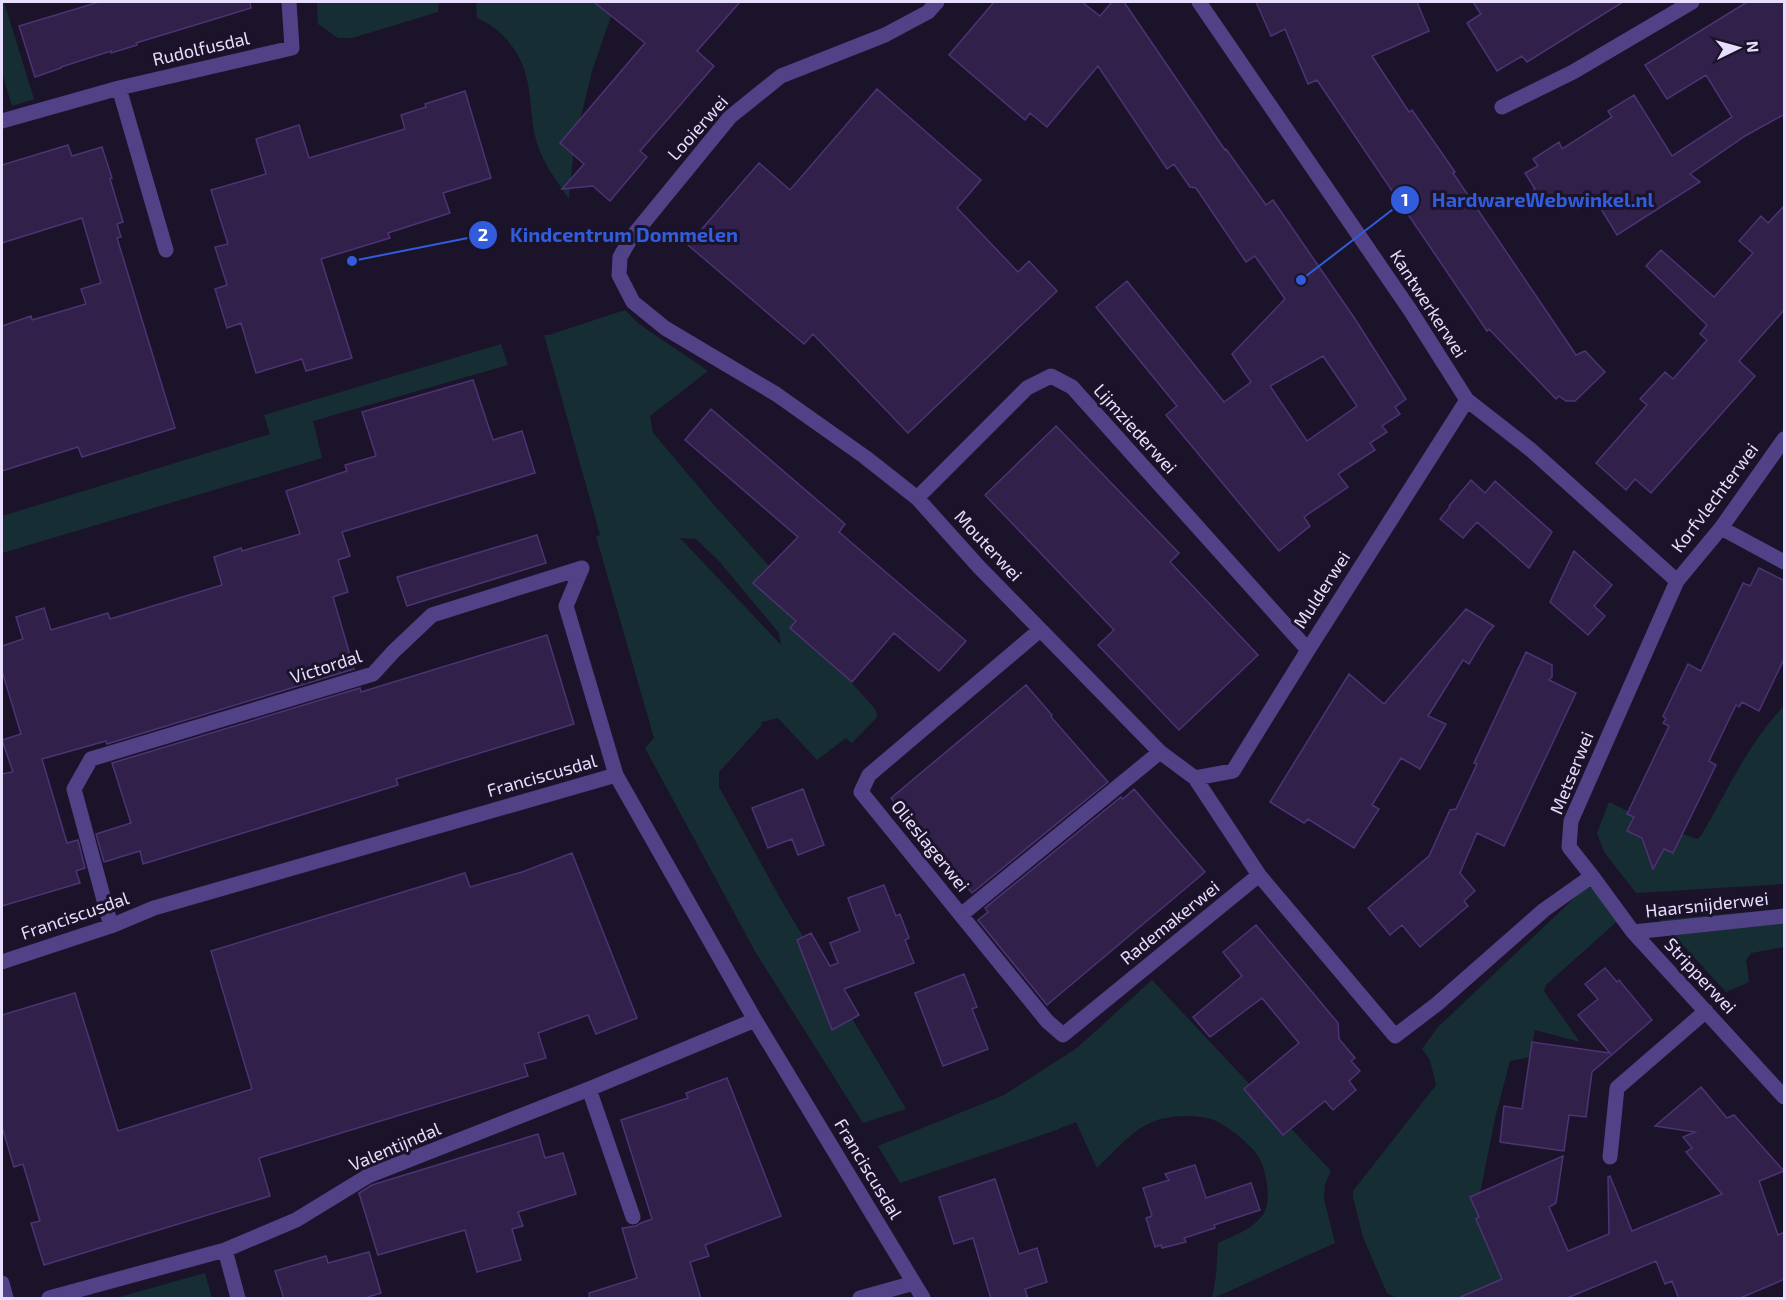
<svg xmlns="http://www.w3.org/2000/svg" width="1786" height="1300" font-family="'Exo 2',sans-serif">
  <rect width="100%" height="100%" fill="#1b132a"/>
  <path fill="#162e33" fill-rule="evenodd" d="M 2,2 L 4,2 L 34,99 L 12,106 L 2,73 Z
    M 317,2 L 439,2 L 438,12 L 352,38 L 338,38 L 318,24 Z
    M 476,2 L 616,2 L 592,71 L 574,145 L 569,199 C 557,181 544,165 537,143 C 530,121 532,97 526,75 C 519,50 501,28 477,18 Z
    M 625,310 L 639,324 L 708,371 L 650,416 L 653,433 L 715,506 L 803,604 L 806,632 L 876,710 L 877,717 L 852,743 L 846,738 L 817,760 L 778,718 L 762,722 L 761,726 L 719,772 L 719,787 L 780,898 L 906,1109 L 863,1123 L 756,953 L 645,748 L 654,738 L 596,536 L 600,535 L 544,335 L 549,335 ZM 680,538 L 696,539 L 719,561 L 779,633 L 781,645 Z
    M 501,344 L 508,365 L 313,421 L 322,458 L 2,553 L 2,516 L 270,434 L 264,415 Z
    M 1784,706 L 1784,884 L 1636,893 L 1604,852 L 1597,833 L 1609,802 L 1657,825 L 1697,839 L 1701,836 C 1727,792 1748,743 1784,706 Z
    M 1586,887 L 1601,889 L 1623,916 L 1546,985 L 1544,991 L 1580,1042 L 1535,1030 L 1530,1057 L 1510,1061 L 1496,1114 L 1479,1198 L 1517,1298 L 1396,1298 L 1387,1293 L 1363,1237 L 1353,1197 L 1353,1191 L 1436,1085 L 1430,1060 L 1422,1049 L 1437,1028 Z
    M 1784,909 L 1784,947 L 1751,953 L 1746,960 L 1749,982 L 1726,992 L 1660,920 Z
    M 1152,980 L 1331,1171 L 1325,1184 L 1324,1199 L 1335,1243 L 1214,1298 L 1212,1298 L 1216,1276 L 1218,1243 C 1235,1235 1254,1229 1264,1213 C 1272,1201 1266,1168 1258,1156 C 1250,1144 1229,1127 1216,1121 C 1204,1115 1179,1115 1166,1118 C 1138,1122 1117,1149 1097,1168 L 1076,1122 L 1051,1132 L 900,1183 L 878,1146 L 1004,1095 L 1077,1048 Z
    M 205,1273 L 212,1298 L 116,1298 Z"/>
  <path fill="#31204a" stroke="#4d3374" stroke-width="1.5" fill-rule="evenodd" d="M 99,2 L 250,2 L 251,8 L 136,43 L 137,45 L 111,53 L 111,51 L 61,67 L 61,68 L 35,77 L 19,26 Z
    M 594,2 L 740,2 L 697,51 L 714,66 L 640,151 L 647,157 L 610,201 L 593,186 L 562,189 L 584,164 L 560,143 L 645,43 Z
    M 994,2 L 1082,2 L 1100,16 L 1112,2 L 1124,2 L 1225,150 L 1226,149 L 1266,205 L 1273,200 L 1355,319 L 1406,399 L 1395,407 L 1400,414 L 1382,426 L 1387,432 L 1370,443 L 1375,450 L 1338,474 L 1348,487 L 1304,517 L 1310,526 L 1279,551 L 1166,415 L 1177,406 L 1096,307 L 1127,281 L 1224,402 L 1251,382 L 1232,354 L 1285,299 L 1255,256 L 1246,262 L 1196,188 L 1190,187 L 1174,164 L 1167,169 L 1098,66 L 1047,127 L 1030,113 L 1025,120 L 949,55 ZM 1323,356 L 1357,406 L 1307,441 L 1270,386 Z
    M 1256,2 L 1417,2 L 1429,31 L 1372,56 L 1409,112 L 1412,110 L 1455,172 L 1453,173 L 1576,355 L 1585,351 L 1605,372 L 1575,401 L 1566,401 L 1559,396 L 1556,399 L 1489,329 L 1487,331 L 1317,80 L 1308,84 L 1285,29 L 1271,36 Z
    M 1473,2 L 1623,2 L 1527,62 L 1522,56 L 1497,71 L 1467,23 L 1481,14 Z
    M 1747,2 L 1785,2 L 1785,114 L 1745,136 L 1690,174 L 1700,182 L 1617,235 L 1595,199 L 1577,209 L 1521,199 L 1535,189 L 1525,173 L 1538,166 L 1533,159 L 1559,142 L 1562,149 L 1612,117 L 1608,111 L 1634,95 L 1672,156 L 1732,117 L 1706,75 L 1667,99 L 1645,65 Z
    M 877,89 L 981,180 L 957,208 L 1018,272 L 1029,261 L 1057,291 L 908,433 L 813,334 L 804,344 L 688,245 L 759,163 L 790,190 Z
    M 465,91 L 491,178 L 443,193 L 450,213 L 388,233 L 390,238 L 321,259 L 352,358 L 306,371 L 302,359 L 256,373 L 241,323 L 227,328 L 215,289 L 227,285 L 215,247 L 228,244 L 211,190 L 266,174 L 256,139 L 299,125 L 309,158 L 405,129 L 401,115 L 426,107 L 425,104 Z
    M 68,145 L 72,156 L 102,147 L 112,178 L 110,179 L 123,222 L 117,224 L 121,237 L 117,238 L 175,428 L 82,457 L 78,447 L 2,471 L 2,326 L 31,316 L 32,320 L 86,304 L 81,289 L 101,283 L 82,218 L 2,243 L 2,165 Z
    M 1785,205 L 1785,309 L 1739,361 L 1755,376 L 1651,493 L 1635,479 L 1626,490 L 1596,463 L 1647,405 L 1640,399 L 1665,372 L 1673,379 L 1707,340 L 1700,334 L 1707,325 L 1646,266 L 1661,250 L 1714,297 L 1753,253 L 1739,241 L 1761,216 L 1768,223 Z
    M 473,380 L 493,440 L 522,431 L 535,473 L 342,532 L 350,556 L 338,560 L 348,592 L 333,597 L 354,669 L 107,744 L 106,741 L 42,759 L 67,843 L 78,840 L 85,868 L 76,871 L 80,883 L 2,906 L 2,774 L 13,772 L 2,740 L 21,734 L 2,671 L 2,646 L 23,639 L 16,617 L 44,608 L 51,630 L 108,613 L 110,619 L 222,585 L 214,557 L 241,548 L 242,551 L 300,534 L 286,491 L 347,471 L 345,465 L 376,456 L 362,412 Z
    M 711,409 L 845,524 L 839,532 L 966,641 L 939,671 L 894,633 L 852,682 L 790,628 L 796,621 L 753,583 L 798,537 L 685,440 Z
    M 1056,426 L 1179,553 L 1170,562 L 1258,655 L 1179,730 L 1098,645 L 1114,630 L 985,495 Z
    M 1471,480 L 1485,493 L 1495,481 L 1552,532 L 1529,568 L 1477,522 L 1463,538 L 1440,519 L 1450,507 L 1449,506 Z
    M 537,535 L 546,563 L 407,606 L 397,577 Z
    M 1574,551 L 1612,585 L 1594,606 L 1605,616 L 1588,635 L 1550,602 Z
    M 1759,568 L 1785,581 L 1785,657 L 1759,711 L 1742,702 L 1739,707 L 1736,705 L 1709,761 L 1716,765 L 1673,853 L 1664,849 L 1653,869 L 1642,838 L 1627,831 L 1634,817 L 1627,814 L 1669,726 L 1663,723 L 1666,719 L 1663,716 L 1688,664 L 1701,671 L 1743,583 L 1750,586 Z
    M 1466,609 L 1494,626 L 1487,634 L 1469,664 L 1463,660 L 1428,716 L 1446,724 L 1420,769 L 1401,758 L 1372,805 L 1379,809 L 1354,848 L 1308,819 L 1304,823 L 1270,802 L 1349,674 L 1384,704 Z
    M 547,635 L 574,724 L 396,779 L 398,785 L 143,864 L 140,851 L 104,862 L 96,834 L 131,823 L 112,763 L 360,688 L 361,692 Z
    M 1526,652 L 1552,665 L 1552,677 L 1549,680 L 1576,693 L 1504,846 L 1477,833 L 1460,873 L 1475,891 L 1464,901 L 1468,906 L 1420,947 L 1402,925 L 1390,935 L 1368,908 L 1429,856 L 1450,810 L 1456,809 L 1477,764 L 1474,763 Z
    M 1026,685 L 1052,715 L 1051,717 L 1108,782 L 972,893 L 891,798 Z
    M 803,789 L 824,845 L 798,855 L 792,839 L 768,848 L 752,808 Z
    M 1134,789 L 1205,872 L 1047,1005 L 978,920 L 988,912 L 985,908 L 1121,797 L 1123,799 Z
    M 572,853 L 637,1018 L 596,1034 L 588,1015 L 538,1033 L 546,1058 L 524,1064 L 528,1076 L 259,1158 L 270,1196 L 44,1265 L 31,1223 L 40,1221 L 23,1164 L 14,1167 L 2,1127 L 2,1015 L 75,993 L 118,1131 L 252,1089 L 211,951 L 465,873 L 470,887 L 522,872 Z
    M 884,885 L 896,916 L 900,914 L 909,938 L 905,940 L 914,963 L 844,989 L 859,1015 L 832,1030 L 797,940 L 811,933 L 830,966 L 838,963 L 830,943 L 860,931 L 848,898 Z
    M 1256,925 L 1338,1023 L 1339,1039 L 1355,1058 L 1351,1061 L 1360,1071 L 1349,1081 L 1356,1090 L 1333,1110 L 1325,1101 L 1283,1135 L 1244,1089 L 1299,1043 L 1262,998 L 1210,1037 L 1193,1017 L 1242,976 L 1223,952 Z
    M 1605,968 L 1617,982 L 1619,980 L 1652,1020 L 1592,1072 L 1586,1117 L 1569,1115 L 1564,1151 L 1500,1142 L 1504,1106 L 1522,1109 L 1532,1042 L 1610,1053 L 1578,1015 L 1598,999 L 1585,984 Z
    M 964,974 L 977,1007 L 972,1009 L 988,1049 L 943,1066 L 915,993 Z
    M 727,1078 L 781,1216 L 705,1245 L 709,1256 L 690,1262 L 701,1299 L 590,1299 L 589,1293 L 637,1278 L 622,1228 L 636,1226 L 641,1223 L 652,1219 L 621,1120 L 688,1098 L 686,1093 Z
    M 1701,1087 L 1727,1118 L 1734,1115 L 1784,1171 L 1759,1181 L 1778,1235 L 1785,1232 L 1785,1279 L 1738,1299 L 1679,1299 L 1672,1281 L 1665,1284 L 1656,1261 L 1565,1299 L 1456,1299 L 1502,1279 L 1476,1219 L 1479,1217 L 1470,1197 L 1563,1156 L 1556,1203 L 1549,1207 L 1568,1251 L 1609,1234 L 1608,1177 L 1610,1176 L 1632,1231 L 1722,1194 L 1686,1152 L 1692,1148 L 1683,1137 L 1695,1132 L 1655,1126 Z
    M 538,1134 L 545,1158 L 563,1153 L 576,1194 L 518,1212 L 523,1226 L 512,1229 L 521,1260 L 477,1272 L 465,1230 L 378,1255 L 359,1193 L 372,1185 Z
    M 1195,1165 L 1206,1198 L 1251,1183 L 1260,1210 L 1214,1225 L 1215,1228 L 1184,1238 L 1186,1242 L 1162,1248 L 1161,1245 L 1155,1247 L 1146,1218 L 1152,1216 L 1143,1188 L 1169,1180 L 1165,1174 Z
    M 995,1179 L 1019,1254 L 1037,1248 L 1047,1282 L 1025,1289 L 1028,1299 L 991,1299 L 973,1238 L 954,1244 L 939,1197 Z
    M 369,1252 L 381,1293 L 362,1299 L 284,1299 L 275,1271 L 326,1256 L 328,1263 Z"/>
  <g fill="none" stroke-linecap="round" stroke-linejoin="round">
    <path stroke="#514186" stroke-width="15" d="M 937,2 L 928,12 L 885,35 L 781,76 L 730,117 L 631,238 L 620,257 L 619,275 L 633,302 L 665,328 L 776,394 L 865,457 L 917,498 L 979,567 L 1160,752 L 1195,778 L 1259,875
      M 1199,2 L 1410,310 L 1467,400 L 1531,450 L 1677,581
      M 119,88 L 166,250
      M 1502,107 L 1573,72 L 1692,2
      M 2,121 L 119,88 L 292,48 L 289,2
      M 917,498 L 1027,388 L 1051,376 L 1072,387 L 1308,650
      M 1721,528 L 1784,562
      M 1040,630 L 869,775 L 861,792 L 1047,1021 L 1063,1035 L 1259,875 L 1395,1036 L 1437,1004 L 1544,910 L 1592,876 L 1569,847 L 1571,821 L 1677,581 L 1721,528 L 1784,439
      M 1195,778 L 1233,771 L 1308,650 L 1467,400
      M 1592,876 L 1633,932 L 1784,1097
      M 961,915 L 1160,752
      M 111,926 L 74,789 L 91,759 L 373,674 L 393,652 L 432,615 L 582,568 L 566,606 L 616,775
      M 1633,932 L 1784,916
      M 2,962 L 111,926 L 154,908 L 616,775 L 755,1020 L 923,1298
      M 589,1089 L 633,1217
      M 1610,1157 L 1617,1088 L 1706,1011
      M 225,1250 L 238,1298
      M 2,1283 L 6,1298
      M 49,1298 L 225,1250 L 296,1220 L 368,1176 L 589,1089 L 755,1020
      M 860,1298 L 914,1283"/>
  </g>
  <g text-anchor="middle" stroke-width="6" stroke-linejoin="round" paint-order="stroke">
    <g font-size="18" fill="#e7ddfd" stroke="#1b132a">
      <text transform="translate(201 49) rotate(-13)" y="6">Rudolfusdal</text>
      <text transform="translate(698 128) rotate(-48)" y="6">Looierwei</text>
      <text transform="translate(1428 304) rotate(57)" y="6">Kantwerkerwei</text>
      <text transform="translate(1135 429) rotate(48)" y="6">Lijmziederwei</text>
      <text transform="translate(1715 498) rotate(-53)" y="6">Korfvlechterwei</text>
      <text transform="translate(988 546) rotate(47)" y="6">Mouterwei</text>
      <text transform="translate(1322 590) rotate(-57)" y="6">Mulderwei</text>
      <text transform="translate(326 667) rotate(-18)" y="6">Victordal</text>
      <text transform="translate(1572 773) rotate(-68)" y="6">Metserwei</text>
      <text transform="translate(542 776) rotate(-16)" y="6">Franciscusdal</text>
      <text transform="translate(930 846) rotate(51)" y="6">Olieslagerwei</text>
      <text transform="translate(1707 905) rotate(-6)" y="6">Haarsnijderwei</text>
      <text transform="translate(75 916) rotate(-19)" y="6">Franciscusdal</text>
      <text transform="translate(1170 923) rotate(-39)" y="6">Rademakerwei</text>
      <text transform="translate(1700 976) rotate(47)" y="6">Stripperwei</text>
      <text transform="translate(395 1147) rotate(-23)" y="6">Valentijndal</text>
      <text transform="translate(868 1169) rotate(59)" y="6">Franciscusdal</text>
    </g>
  </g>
  <path fill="none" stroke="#315cdc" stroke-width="2" d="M1301 280L1405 200M352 261L483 235"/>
  <g fill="#315cdc" stroke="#1b132a" stroke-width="2">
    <circle cx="1301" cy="280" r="6"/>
    <circle cx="352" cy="261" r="6"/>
    <circle cx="1405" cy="200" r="15"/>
    <circle cx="483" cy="235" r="15"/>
  </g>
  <g font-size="18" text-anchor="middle" font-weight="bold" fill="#fff">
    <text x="1405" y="206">1</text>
    <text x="483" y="241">2</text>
  </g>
  <g font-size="20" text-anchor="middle" font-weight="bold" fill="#315cdc" stroke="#1b132a" stroke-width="6" stroke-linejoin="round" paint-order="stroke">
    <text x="1543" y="207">HardwareWebwinkel.nl</text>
    <text x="624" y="242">Kindcentrum Dommelen</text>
  </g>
  <rect width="1786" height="1300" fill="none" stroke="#e7ddfd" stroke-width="6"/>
  <g transform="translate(1738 48) rotate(85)" stroke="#1b132a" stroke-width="4.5" paint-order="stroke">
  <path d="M0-4.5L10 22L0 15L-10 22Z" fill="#e7ddfd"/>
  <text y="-9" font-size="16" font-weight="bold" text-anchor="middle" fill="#e7ddfd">N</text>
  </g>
</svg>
